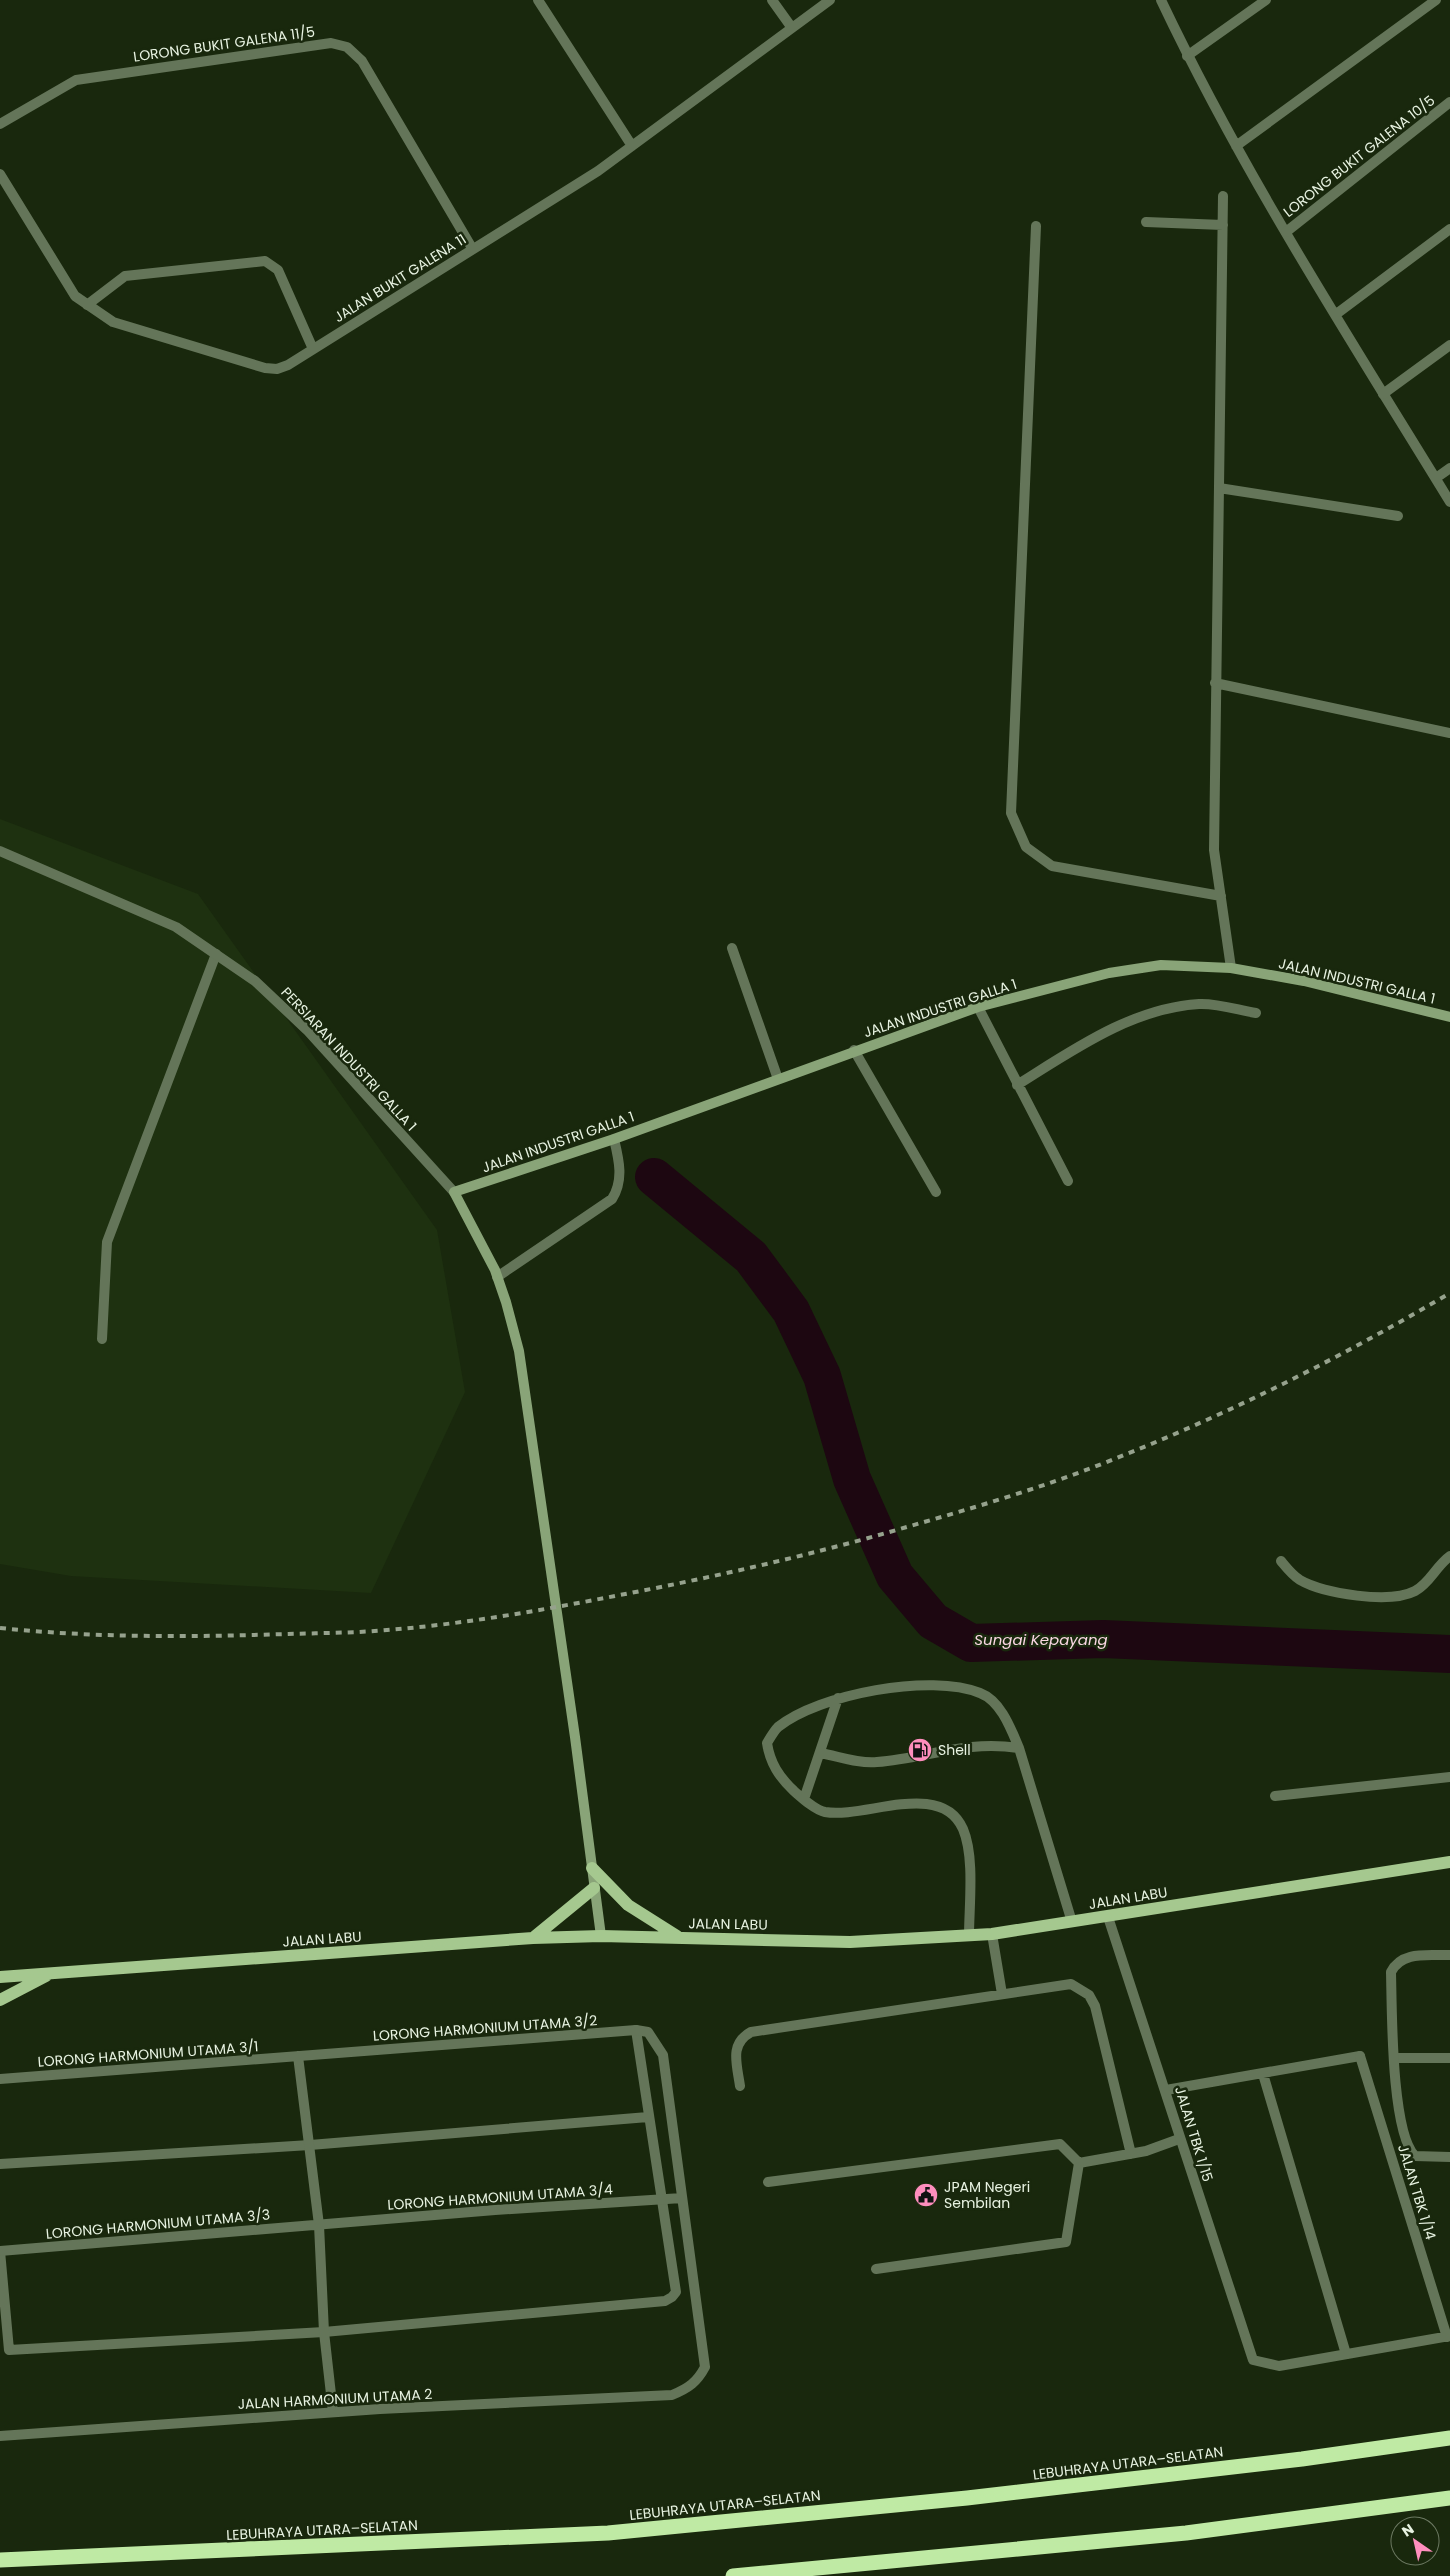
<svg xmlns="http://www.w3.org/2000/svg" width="1450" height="2576" font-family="Poppins,sans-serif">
  <rect width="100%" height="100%" fill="#19280d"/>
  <path fill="#1e3110" d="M 0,819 L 198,894 L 437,1230 L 465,1392 L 371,1593 L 71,1576 L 0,1564 Z"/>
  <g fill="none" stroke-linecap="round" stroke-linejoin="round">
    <path stroke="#1d0711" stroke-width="38" d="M 654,1177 L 751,1257 L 791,1311 L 822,1376 L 852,1479 L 895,1576 L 933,1621 L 971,1643 L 1103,1639 L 1450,1654"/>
    <path stroke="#647559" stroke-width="10" d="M 1161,0 C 1244,175 1349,337 1450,502
      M 1236,146 L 1436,0
      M 1335,315 L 1450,229
      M 1436,478 L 1450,468
      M 732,948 L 778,1079
      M 978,1007 L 1068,1181
      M 854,1050 L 936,1192
      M 1017,1085 C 1073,1050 1132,1008 1199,1004 C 1217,1003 1238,1010 1256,1013
      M 497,1277 L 612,1199 C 624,1180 619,1160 614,1139
      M 102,1339 L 107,1242 L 216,954
      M 820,1753 C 838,1756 858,1764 877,1762 C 928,1758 965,1740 1019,1748
      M 1275,1796 L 1450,1777
      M 804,1799 L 838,1698
      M 992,1934 L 1002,1994
      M 969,1936 C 969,1906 975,1857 963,1829 C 941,1779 865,1819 825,1812 C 815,1810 802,1798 794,1791 C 779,1777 770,1763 767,1743 C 770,1738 774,1731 778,1727 C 819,1694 931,1673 980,1693 C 1001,1701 1011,1729 1019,1748 L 1072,1922
      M 1395,2058 L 1450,2058
      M 1263,2074 L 1346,2354
      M 740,2086 C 737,2064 729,2044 751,2032 L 1071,1984 L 1089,1995 L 1095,2006 L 1131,2154
      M 1166,2090 L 1360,2056
      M 1079,2163 L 1146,2151 L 1179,2139
      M 0,2164 L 310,2145 L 648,2117
      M 768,2182 L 1060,2144 L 1079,2163
      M 0,2251 L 9,2350 L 324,2332 L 665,2301 L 672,2297 L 676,2292 L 636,2030
      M 876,2269 L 1066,2242 L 1079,2163"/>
    <path stroke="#647559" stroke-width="10" d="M 538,0 L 632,146
      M 772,0 L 792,28
      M 1187,56 L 1266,0
      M 0,124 L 76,80 L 331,43 L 347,47 L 362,61 L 472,248
      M 0,174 L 75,296 L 113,322 L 265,368 L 277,369 L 288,365 L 598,171 L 830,0
      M 1223,196 L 1214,850 L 1231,968
      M 1146,222 L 1223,225
      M 1036,226 L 1011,813 L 1026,847 L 1052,866 L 1221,896
      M 1286,232 L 1450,102
      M 87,305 L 125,276 L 265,261 L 278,270 L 313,349
      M 1383,394 L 1450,345
      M 1219,488 L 1398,516
      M 1215,683 L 1450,733
      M 0,851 L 176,927 L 255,981 L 307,1030 L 454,1192
      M 1281,1561 C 1286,1567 1292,1575 1300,1580 C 1324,1594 1390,1604 1415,1591 C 1430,1583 1436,1566 1450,1556
      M 1108,1917 L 1253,2360 L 1279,2366 L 1450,2336
      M 1450,1955 C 1429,1956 1402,1950 1391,1972 C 1392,2009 1391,2132 1415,2156 L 1450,2157
      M 298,2056 L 319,2225 L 324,2332 L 333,2412
      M 1360,2056 L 1447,2337
      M 0,2079 L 636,2030 L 648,2032 L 663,2055 L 705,2367 C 697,2382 689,2388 672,2395 L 380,2409 L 0,2436
      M 0,2251 L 495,2210 L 682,2198"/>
    <path stroke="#89a478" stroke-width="10" d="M 601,1936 L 575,1737 L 519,1351 L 506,1302 L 495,1270 L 454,1192 L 614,1139 L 978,1007 L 1109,973 L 1161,965 L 1231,968 L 1304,981 L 1450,1017"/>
    <path stroke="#a5c88f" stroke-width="12" d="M 592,1868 L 628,1905 L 677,1936
      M 533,1938 L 594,1888
      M 0,1977 L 533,1938 L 601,1936 L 850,1942 L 992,1934 L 1450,1862
      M 0,2000 L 46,1976"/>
    <path stroke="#bfeaa4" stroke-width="15" d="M 0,2560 L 608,2533 L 967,2498 L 1302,2459 L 1450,2438
      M 733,2576 L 1186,2533 L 1450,2498"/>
    <path stroke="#96a28d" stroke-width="4" stroke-dasharray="6 6" stroke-linecap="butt" d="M 0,1628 C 96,1638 192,1637 288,1634 C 321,1633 354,1633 387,1630 C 465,1624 543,1610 620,1595 C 709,1578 798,1558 886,1533 C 966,1510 1047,1487 1124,1455 C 1237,1410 1345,1355 1450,1293"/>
  </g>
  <defs>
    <g id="fuel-disc" transform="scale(1.25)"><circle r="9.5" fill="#fe8ebd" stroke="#19280d"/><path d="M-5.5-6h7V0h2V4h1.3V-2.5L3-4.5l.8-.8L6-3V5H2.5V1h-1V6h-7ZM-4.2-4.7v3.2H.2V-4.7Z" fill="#111"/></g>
    <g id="civic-disc" transform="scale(1.25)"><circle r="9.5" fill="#fe8ebd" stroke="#19280d"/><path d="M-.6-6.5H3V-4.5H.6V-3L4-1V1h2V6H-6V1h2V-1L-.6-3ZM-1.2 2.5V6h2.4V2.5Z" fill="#111"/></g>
  </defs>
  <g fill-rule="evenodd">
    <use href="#fuel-disc" x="920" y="1750"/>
    <use href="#civic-disc" x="926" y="2195"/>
  </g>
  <g text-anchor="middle" stroke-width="5" stroke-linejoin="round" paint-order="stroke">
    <g font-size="14" fill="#e8f3e2" stroke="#19280d">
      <text transform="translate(224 44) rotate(-8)" y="5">LORONG BUKIT GALENA 11/5</text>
      <text transform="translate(1359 156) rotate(-38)" y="5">LORONG BUKIT GALENA 10/5</text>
      <text transform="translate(400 278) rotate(-32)" y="5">JALAN BUKIT GALENA 11</text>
      <text transform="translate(1357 981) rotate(13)" y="5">JALAN INDUSTRI GALLA 1</text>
      <text transform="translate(940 1008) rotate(-18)" y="5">JALAN INDUSTRI GALLA 1</text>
      <text transform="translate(349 1059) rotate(47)" y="5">PERSIARAN INDUSTRI GALLA 1</text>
      <text transform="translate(558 1142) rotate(-19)" y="5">JALAN INDUSTRI GALLA 1</text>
      <text transform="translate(1128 1898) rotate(-9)" y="5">JALAN LABU</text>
      <text transform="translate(728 1924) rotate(1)" y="5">JALAN LABU</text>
      <text transform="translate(322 1939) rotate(-4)" y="5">JALAN LABU</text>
      <text transform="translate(485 2028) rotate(-4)" y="5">LORONG HARMONIUM UTAMA 3/2</text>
      <text transform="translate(148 2054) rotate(-4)" y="5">LORONG HARMONIUM UTAMA 3/1</text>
      <text transform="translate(1194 2134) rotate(73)" y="5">JALAN TBK 1/15</text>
      <text transform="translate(1417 2192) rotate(73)" y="5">JALAN TBK 1/14</text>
      <text transform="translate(500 2197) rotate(-4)" y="5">LORONG HARMONIUM UTAMA 3/4</text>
      <text transform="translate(158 2224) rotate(-5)" y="5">LORONG HARMONIUM UTAMA 3/3</text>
      <text transform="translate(335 2399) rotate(-3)" y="5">JALAN HARMONIUM UTAMA 2</text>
      <text transform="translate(1128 2463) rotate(-7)" y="5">LEBUHRAYA UTARA–SELATAN</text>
      <text transform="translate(725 2505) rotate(-6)" y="5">LEBUHRAYA UTARA–SELATAN</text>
      <text transform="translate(322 2530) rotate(-3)" y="5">LEBUHRAYA UTARA–SELATAN</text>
    </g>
    <g font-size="14" fill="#e8f3e2" stroke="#19280d" text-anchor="start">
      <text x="938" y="1755">Shell</text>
      <text x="944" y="2192">JPAM Negeri<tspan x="944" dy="16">Sembilan</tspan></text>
    </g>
    <g font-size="15" font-style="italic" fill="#fbd7e4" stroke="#19280d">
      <text x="1041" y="1645">Sungai Kepayang</text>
    </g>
  </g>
  <g transform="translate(1415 2541) rotate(326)"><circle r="24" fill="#19280d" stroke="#6c7962"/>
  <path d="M0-4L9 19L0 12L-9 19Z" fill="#fe8ebd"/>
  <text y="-8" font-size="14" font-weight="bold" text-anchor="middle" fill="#e8f3e2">N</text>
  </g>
</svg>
